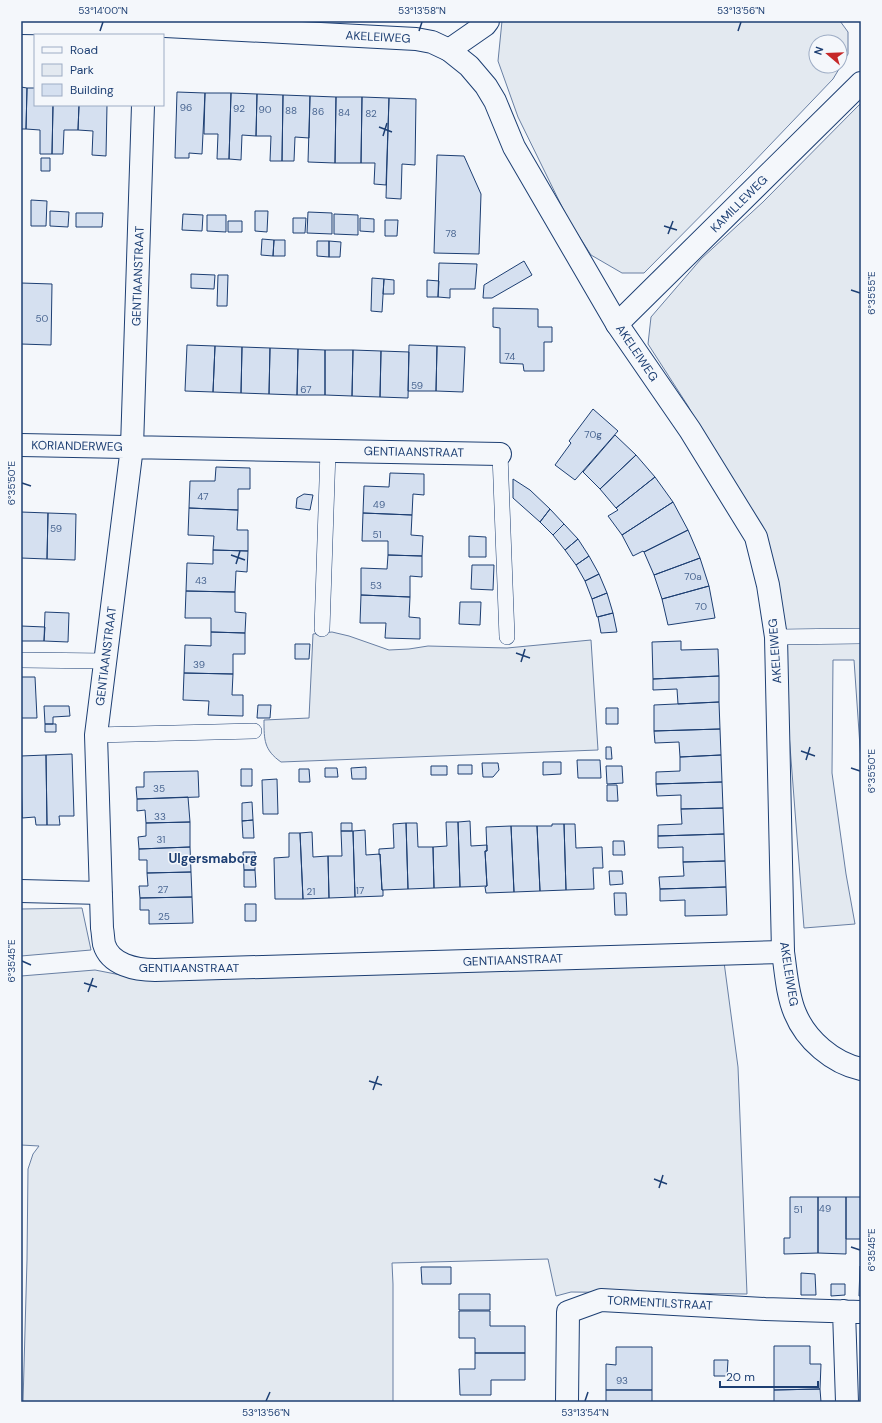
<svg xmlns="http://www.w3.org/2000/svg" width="882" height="1423" font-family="'DM Sans',sans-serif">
  <rect width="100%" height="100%" fill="#f4f7fb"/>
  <path fill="#e3e9f0" stroke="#687fa3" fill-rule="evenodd" d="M 502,21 L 840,21 L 848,32 L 848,54 L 833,79 L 746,170 L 644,273 L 622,273 L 591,255 L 568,219 L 518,117 L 498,61 ZM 816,42 L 840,42 L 840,66 L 816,66 Z
    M 861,103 L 861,761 L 854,660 L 833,660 L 832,773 L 846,874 L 855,924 L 804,928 L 782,642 L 727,477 L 688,406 L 648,344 L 651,317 L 701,259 L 763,202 Z
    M 332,632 L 349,636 L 389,650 L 409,649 L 428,646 L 507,648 L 591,640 L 598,750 L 281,762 C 264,750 264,740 264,720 L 309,718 L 313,634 Z
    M 82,908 L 91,950 L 21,956 L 21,909 Z
    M 724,962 L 738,1067 L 747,1294 L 571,1292 L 556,1296 L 548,1259 L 392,1263 L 393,1284 L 393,1402 L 23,1402 L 27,1260 L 28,1169 L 33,1154 L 39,1146 L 21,1145 L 21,976 L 95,970 L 136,978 Z"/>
  <path fill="#d5e0f0" stroke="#1d3f73" d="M 21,87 L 27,88 L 26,129 L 21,129 Z
    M 27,88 L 35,88 L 35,105 L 53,105 L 52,154 L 40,154 L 40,130 L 26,129 Z
    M 177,92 L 205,93 L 202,154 L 189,153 L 189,158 L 175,158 Z
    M 205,93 L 231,93 L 229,159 L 217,159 L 218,134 L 204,134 Z
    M 231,93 L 257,94 L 256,136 L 242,135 L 241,160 L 229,159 Z
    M 257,94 L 283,95 L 282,161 L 270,161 L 271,136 L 256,136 Z
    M 283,95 L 310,96 L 309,138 L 295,137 L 294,161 L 282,161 Z
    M 310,96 L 336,97 L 335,163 L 308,162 Z
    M 336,97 L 362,97 L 361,163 L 335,163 Z
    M 362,97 L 389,98 L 386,185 L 374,184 L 375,163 L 361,163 Z
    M 389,98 L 416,99 L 415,165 L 402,164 L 401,199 L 386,198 Z
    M 53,105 L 79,105 L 78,130 L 64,130 L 63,154 L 52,154 Z
    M 79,105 L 107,105 L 106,156 L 92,155 L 93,131 L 78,130 Z
    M 437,155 L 464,156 L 481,194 L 479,254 L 434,253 Z
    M 41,158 L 50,158 L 50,171 L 41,171 Z
    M 31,200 L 47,201 L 46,226 L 31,226 Z
    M 50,211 L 69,212 L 68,227 L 50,226 Z
    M 255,211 L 268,211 L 267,232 L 255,231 Z
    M 308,212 L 332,213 L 332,234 L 307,233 Z
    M 76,213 L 103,213 L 102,227 L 76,227 Z
    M 183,214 L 203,215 L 202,231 L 182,230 Z
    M 334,214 L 358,215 L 358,235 L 334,234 Z
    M 207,215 L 226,215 L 226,232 L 207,231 Z
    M 293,218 L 306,218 L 305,233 L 293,233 Z
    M 360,218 L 374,219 L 374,232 L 360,231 Z
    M 385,220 L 398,220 L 397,236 L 385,236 Z
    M 228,221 L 242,221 L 242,232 L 228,232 Z
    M 262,239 L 274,240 L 273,256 L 261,255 Z
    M 274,240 L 285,240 L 285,256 L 273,256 Z
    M 317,241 L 329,241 L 329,257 L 317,256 Z
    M 329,241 L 341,242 L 340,257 L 329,257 Z
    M 524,261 L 532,275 L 492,298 L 483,298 L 484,285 Z
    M 439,263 L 477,264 L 475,289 L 450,289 L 450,298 L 438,297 Z
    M 191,274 L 215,275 L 214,289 L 191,288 Z
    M 218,275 L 228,275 L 227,306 L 217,306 Z
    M 372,278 L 384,279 L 382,312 L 371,311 Z
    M 384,279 L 394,280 L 394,294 L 383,294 Z
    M 427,280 L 439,281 L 438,297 L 427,297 Z
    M 21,283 L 52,284 L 51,345 L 21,344 Z
    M 493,308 L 538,309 L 538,327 L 552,327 L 552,342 L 544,342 L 544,371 L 524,371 L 523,364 L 500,363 L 500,328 L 493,327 Z
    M 187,345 L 215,346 L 213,392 L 185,391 Z
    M 409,345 L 437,346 L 436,391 L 408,391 Z
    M 215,346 L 242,347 L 241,393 L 213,392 Z
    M 437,346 L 465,347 L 463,392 L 436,391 Z
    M 242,347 L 270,348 L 269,394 L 241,393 Z
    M 270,348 L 298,349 L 297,395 L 269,394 Z
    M 298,349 L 325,350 L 325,395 L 297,395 Z
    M 325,350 L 353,350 L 352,396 L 325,395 Z
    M 353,350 L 381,351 L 380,397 L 352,396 Z
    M 381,351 L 409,352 L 408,398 L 380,397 Z
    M 593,409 L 618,431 L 575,480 L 555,465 L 571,443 L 569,441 Z
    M 615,435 L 636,455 L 600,489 L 583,472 Z
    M 636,455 L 655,477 L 616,508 L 600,489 Z
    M 216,467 L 250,468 L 250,489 L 238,489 L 238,510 L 189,508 L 190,481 L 215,481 Z
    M 390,473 L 424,474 L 424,495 L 413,494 L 412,515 L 363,513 L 364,486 L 389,487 Z
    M 655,477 L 673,502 L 622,535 L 608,516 L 618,510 L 616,508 Z
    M 513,479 L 530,490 L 550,509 L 540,522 L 513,498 Z
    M 304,494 L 313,495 L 310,510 L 296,508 L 297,498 Z
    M 673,502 L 688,530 L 644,552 L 643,551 L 633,556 L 622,535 Z
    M 189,508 L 238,510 L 237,530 L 248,530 L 248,551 L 213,550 L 214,536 L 188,535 Z
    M 550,509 L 564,524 L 553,535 L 540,522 Z
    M 21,512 L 48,513 L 47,559 L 21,558 Z
    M 48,513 L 76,514 L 75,560 L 47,559 Z
    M 363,513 L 412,515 L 411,535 L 423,536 L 422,556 L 388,555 L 388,541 L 362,541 Z
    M 564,524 L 578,539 L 565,550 L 553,535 Z
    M 688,530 L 700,558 L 654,575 L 644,552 Z
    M 469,536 L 486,537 L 486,557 L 469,557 Z
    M 578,539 L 589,556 L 576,565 L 565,550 Z
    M 213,550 L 248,551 L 247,572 L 236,571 L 235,592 L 186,591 L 187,563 L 213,564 Z
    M 388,555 L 422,556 L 422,577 L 410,576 L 410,597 L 361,595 L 361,568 L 387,569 Z
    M 589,556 L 599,574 L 585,581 L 576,565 Z
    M 700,558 L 709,586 L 662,599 L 654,575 Z
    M 472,565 L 494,565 L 493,590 L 471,589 Z
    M 599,574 L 607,593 L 592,599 L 585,581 Z
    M 709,586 L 715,618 L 668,625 L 662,599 Z
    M 186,591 L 235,592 L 235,612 L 246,613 L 245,633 L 211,632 L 211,618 L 185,618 Z
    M 607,593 L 613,613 L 597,617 L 592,599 Z
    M 361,595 L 410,597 L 409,617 L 420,618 L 420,639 L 385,638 L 386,623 L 360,623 Z
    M 460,602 L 481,602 L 480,625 L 459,624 Z
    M 45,612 L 69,613 L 68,642 L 44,641 Z
    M 613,613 L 617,632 L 601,633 L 598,617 Z
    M 21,626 L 45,627 L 44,641 L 21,641 Z
    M 211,632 L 245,633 L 245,654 L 233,654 L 233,674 L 184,673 L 185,645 L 211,646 Z
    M 681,641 L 681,650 L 718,649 L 719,676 L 653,679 L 652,642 Z
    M 295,644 L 310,644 L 309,659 L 295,659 Z
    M 184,673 L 233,674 L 232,695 L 243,695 L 243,716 L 208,715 L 209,701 L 183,700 Z
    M 719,676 L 719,702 L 678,704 L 677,689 L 653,690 L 653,679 Z
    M 21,677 L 35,677 L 37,718 L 21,718 Z
    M 719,702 L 720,729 L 654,731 L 654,705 Z
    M 258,705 L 271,705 L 270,718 L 257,718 Z
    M 44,706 L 69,706 L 70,716 L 53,717 L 53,724 L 45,724 Z
    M 606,708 L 618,708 L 618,724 L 606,724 Z
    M 45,724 L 56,724 L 56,732 L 45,732 Z
    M 720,729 L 721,755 L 680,757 L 679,742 L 655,743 L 654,731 Z
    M 606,747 L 611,747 L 612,759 L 606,759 Z
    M 72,754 L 74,816 L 59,816 L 60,825 L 47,825 L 46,755 Z
    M 46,755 L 47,825 L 36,825 L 35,817 L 22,818 L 21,756 Z
    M 721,755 L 722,782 L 656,784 L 656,772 L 680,771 L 680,757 Z
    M 577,760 L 600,760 L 601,778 L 578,778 Z
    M 543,762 L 561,762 L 561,774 L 543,775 Z
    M 482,763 L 498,763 L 499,770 L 493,777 L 483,777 Z
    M 458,765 L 472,765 L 472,774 L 458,774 Z
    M 431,766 L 447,766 L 447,775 L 431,775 Z
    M 606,766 L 622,766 L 623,783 L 607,784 Z
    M 366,767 L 366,779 L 352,779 L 351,768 Z
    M 325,768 L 337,768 L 338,777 L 325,777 Z
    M 241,769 L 252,769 L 252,786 L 241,786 Z
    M 299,769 L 309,769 L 310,782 L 299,782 Z
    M 198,771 L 199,797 L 137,799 L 136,787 L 144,787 L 144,772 Z
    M 21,776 L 22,818 L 21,818 Z
    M 277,779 L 278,814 L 263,814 L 262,780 Z
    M 722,782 L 723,808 L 681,809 L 681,795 L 657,796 L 656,784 Z
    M 607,785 L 617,785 L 618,801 L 607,801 Z
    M 188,797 L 190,822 L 146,823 L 145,810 L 137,811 L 137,799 Z
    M 252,802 L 253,820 L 242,821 L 242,803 Z
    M 723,808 L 724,834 L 658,836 L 658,825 L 682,824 L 681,809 Z
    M 253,820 L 254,838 L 243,838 L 242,821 Z
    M 470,821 L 471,846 L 487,845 L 487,851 L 485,851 L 487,886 L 460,887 L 458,822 Z
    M 190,822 L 190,847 L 139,849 L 138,837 L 146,836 L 146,823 Z
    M 446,822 L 458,822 L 460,887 L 434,888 L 433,847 L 447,846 Z
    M 341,823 L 352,823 L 352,831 L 341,831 Z
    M 406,823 L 417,823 L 418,847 L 433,847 L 434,888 L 408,889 Z
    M 406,823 L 408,889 L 382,890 L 380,854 L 379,855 L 379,849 L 394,848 L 393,824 Z
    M 552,824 L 564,824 L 566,890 L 540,891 L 537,826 L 552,826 Z
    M 564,824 L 575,824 L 576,848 L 602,847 L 603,868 L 593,868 L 594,889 L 566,890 Z
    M 511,826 L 537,826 L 540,891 L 514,892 Z
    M 511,826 L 514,892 L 486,893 L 485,887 L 487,886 L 485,851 L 487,851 L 486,827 Z
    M 365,830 L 366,855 L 380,854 L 382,890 L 383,890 L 383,896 L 355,897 L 353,831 Z
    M 341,831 L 353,831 L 355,897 L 329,898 L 328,856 L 342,856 Z
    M 312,832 L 313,857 L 328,856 L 329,898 L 303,899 L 300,833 Z
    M 289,833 L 300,833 L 303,899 L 275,899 L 274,858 L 289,857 Z
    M 724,834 L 725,861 L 683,862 L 683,847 L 658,848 L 658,836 Z
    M 613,841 L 624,841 L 625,855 L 613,855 Z
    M 190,847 L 191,872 L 147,873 L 147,860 L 139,860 L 139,849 Z
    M 243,852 L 255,852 L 255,870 L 244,870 Z
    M 725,861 L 726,887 L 660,889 L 659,877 L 684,876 L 683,862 Z
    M 244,870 L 255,870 L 256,887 L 244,887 Z
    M 609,871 L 622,871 L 623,884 L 610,885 Z
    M 191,872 L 192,897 L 140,898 L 139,886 L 148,886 L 147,873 Z
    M 726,887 L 727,915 L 685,916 L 685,900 L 660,901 L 660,889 Z
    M 614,893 L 626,893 L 627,915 L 615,915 Z
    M 192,897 L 193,923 L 149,924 L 149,910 L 140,910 L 140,898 Z
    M 245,904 L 256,904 L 256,921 L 245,921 Z
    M 790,1197 L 818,1197 L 818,1253 L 784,1254 L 784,1238 L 790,1238 Z
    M 818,1197 L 846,1197 L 846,1254 L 818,1253 Z
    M 846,1197 L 861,1197 L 861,1239 L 846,1239 Z
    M 860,1266 L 861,1266 L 861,1296 L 859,1296 Z
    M 421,1267 L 451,1267 L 451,1284 L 422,1284 Z
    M 801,1273 L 815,1274 L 816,1295 L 801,1295 Z
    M 831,1284 L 845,1284 L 845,1295 L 831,1296 Z
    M 459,1294 L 490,1294 L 490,1310 L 459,1310 Z
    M 459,1311 L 490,1311 L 490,1326 L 525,1326 L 525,1353 L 475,1353 L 475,1338 L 459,1338 Z
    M 774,1346 L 810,1346 L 810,1364 L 821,1364 L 820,1389 L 774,1390 Z
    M 616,1347 L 652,1347 L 652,1390 L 606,1390 L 606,1364 L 616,1365 Z
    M 475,1353 L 525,1353 L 525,1380 L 491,1380 L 491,1395 L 460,1395 L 459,1369 L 475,1369 Z
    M 714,1360 L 728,1360 L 727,1376 L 714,1376 Z
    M 820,1389 L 821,1402 L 774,1402 L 774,1390 Z
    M 606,1390 L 652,1390 L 652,1402 L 606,1402 Z"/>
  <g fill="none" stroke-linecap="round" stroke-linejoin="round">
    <g stroke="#1d3f73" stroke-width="16">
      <path id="service" d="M 500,454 L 507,637
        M 322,629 L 328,451
        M 776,637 L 861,636
        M 21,660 L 106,661
        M 96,735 L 254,731"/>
    </g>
    <g stroke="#1d3f73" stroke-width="24">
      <path id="minor" d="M 449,50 L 485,25 L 488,21
        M 143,105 L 132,447 L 96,735 L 102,928 C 103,933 103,939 104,944 C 110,965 136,970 155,970 L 783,952
        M 617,324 L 861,83
        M 21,445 L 500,454
        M 21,891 L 101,893
        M 844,1311 L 847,1402
        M 567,1402 L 568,1312 L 601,1300 L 765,1309 L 861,1312"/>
    </g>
    <g stroke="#1d3f73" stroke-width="24">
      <path id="tertiary" d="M 21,23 L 146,25 L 416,39 L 432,42 L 449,50 L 469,66 L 486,86 L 495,101 L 514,147 L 617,324 L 690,430 L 756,537 L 768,585 L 776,637 L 783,952 C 786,972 787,994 795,1013 C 806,1040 833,1063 861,1069"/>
    </g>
    <use href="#service" stroke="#f4f7fb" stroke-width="15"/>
    <use href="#minor" stroke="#f4f7fb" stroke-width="22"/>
    <use href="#tertiary" stroke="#f4f7fb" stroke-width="22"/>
  </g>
  <path fill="none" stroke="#1d3f73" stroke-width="1.5" d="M 100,31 L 103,22M 419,31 L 422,22M 738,31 L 741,22M 379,127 L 392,132M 383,136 L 387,123M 664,226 L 677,230M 668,234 L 673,221M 851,290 L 860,293M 22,483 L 31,486M 231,555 L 245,560M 236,564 L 240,551M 516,653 L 530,658M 521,662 L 525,649M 801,751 L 815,756M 806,760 L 810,747M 851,768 L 860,771M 22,961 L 31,965M 84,983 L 97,987M 88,992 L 93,978M 369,1081 L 382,1085M 373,1090 L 378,1076M 654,1179 L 667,1184M 659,1188 L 663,1175M 851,1247 L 860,1250M 266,1401 L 270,1392M 585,1401 L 588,1392"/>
  <g text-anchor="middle" stroke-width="3" stroke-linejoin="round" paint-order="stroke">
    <g font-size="10" fill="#4b6792">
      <text x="186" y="111">96</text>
      <text x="239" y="112">92</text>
      <text x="265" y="113">90</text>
      <text x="291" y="114">88</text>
      <text x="318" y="115">86</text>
      <text x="344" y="116">84</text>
      <text x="371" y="117">82</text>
      <text x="451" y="237">78</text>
      <text x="42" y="322">50</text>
      <text x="510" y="360">74</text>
      <text x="417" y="389">59</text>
      <text x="306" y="393">67</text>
      <text x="593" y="438">70g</text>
      <text x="203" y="500">47</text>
      <text x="379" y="508">49</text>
      <text x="56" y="532">59</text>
      <text x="377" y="538">51</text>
      <text x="693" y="580">70a</text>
      <text x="201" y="584">43</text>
      <text x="376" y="589">53</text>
      <text x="701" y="610">70</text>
      <text x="199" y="668">39</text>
      <text x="159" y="792">35</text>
      <text x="160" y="820">33</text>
      <text x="161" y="843">31</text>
      <text x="163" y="893">27</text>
      <text x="360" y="894">17</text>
      <text x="311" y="895">21</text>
      <text x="164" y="920">25</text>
      <text x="825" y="1212">49</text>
      <text x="798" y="1213">51</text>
      <text x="622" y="1384">93</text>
    </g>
    <g font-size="12" fill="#1d3f73" stroke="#f4f7fb">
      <text transform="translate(378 37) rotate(3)" y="4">AKELEIWEG</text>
      <text transform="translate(739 204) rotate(-45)" y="4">KAMILLEWEG</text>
      <text transform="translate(138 276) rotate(-88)" y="4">GENTIAANSTRAAT</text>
      <text transform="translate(637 353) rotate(56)" y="4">AKELEIWEG</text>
      <text transform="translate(77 446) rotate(1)" y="4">KORIANDERWEG</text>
      <text transform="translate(414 452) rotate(1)" y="4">GENTIAANSTRAAT</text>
      <text transform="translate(775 651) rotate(-94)" y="4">AKELEIWEG</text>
      <text transform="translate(106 656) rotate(-83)" y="4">GENTIAANSTRAAT</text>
      <text transform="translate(513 960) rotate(-2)" y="4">GENTIAANSTRAAT</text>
      <text x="189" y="972">GENTIAANSTRAAT</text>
      <text transform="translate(789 974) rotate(81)" y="4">AKELEIWEG</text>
      <text transform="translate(660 1303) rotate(3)" y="4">TORMENTILSTRAAT</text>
    </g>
    <g font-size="13" font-weight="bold" fill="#1d3f73" stroke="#f4f7fb">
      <text x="213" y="863">Ulgersmaborg</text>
    </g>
  </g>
  <rect width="882" height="1423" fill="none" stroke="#f4f7fb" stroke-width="44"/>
  <rect x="34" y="34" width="130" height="72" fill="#f4f7fb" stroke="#9eadc5"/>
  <rect x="42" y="47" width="20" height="6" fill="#f4f7fb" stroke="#9eadc5"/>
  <text x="70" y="54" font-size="12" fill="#1d3f73">Road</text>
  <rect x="42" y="64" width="20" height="12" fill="#e3e9f0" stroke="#9eadc5"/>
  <text x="70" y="74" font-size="12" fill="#1d3f73">Park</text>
  <rect x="42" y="84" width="20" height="12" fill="#d5e0f0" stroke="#9eadc5"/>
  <text x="70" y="94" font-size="12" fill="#1d3f73">Building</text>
  <g transform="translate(828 54) rotate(289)"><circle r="19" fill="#f4f7fb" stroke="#9eadc5"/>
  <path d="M0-3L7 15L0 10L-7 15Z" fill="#c62828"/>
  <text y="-6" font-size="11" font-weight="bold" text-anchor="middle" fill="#1d3f73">N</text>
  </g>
  <path d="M720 1381v6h98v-6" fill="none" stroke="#1d3f73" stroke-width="2"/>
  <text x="726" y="1381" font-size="12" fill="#1d3f73" stroke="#f4f7fb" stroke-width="3" paint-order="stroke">20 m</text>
  <rect x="22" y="22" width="838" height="1379" fill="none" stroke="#1d3f73" stroke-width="1.5"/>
  <g font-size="10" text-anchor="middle" fill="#1d3f73">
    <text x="103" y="14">53°14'00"N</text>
    <text x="422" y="14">53°13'58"N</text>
    <text x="741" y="14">53°13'56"N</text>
    <text transform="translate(871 293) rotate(-90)" y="4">6°35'55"E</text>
    <text transform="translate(11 483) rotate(-90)" y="4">6°35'50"E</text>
    <text transform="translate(871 771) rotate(-90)" y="4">6°35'50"E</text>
    <text transform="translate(11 961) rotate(-90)" y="4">6°35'45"E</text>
    <text transform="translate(871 1250) rotate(-90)" y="4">6°35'45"E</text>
    <text x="266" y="1416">53°13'56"N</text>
    <text x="585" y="1416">53°13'54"N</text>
  </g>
</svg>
